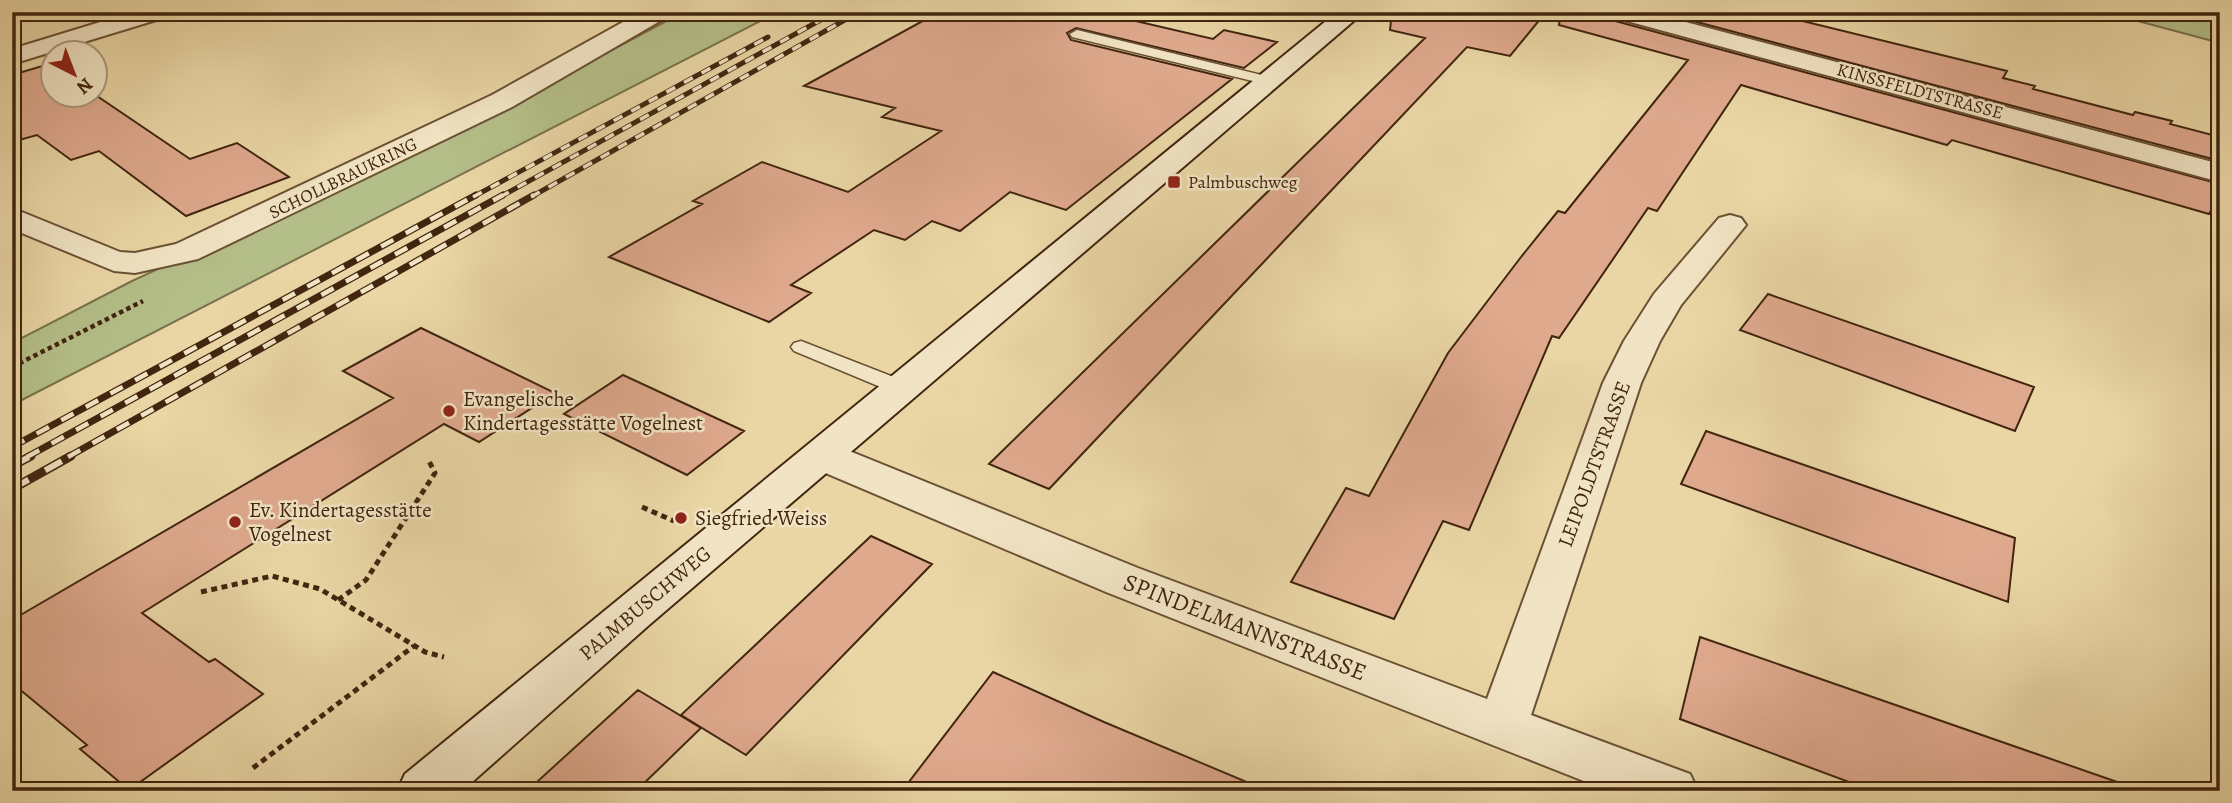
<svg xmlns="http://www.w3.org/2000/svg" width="2232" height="803" font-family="Alegreya,serif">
  <rect width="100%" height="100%" fill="#ead6a5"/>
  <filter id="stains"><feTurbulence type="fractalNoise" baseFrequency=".00286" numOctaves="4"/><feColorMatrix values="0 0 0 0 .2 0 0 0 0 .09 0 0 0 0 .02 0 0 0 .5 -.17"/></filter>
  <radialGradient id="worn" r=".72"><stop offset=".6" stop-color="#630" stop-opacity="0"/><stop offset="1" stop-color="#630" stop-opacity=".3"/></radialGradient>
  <path fill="#b4be88" stroke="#7a724c" stroke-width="2" d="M 683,12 L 778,12 L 12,405 L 12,343 L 130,282 L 513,103 Z
    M 2104,12 L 2220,12 L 2220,43 Z"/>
  <path fill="#dfa98e" stroke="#41250f" stroke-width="2" d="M 939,12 L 1097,12 L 1213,39 L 1224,30 L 1277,42 L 1244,68 L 1076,28 L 1067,33 L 1071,40 L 1232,79 L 1066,210 L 1010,192 L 960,231 L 932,221 L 905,240 L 874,230 L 791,285 L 811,293 L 769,322 L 609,257 L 702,204 L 693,201 L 762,162 L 848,192 L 941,131 L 882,117 L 895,108 L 804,86 Z
    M 1392,12 L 1546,12 L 1510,56 L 1467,47 L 1049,489 L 989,464 L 1425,38 L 1390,30 Z
    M 1561,12 L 1606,12 L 1611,20 L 2220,184 L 2220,195 L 2209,214 L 1952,140 L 1947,145 L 1741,85 L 1657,211 L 1648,208 L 1559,338 L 1552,336 L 1469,530 L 1443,521 L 1394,619 L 1291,582 L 1346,488 L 1369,496 L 1448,353 L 1521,257 L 1558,211 L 1565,213 L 1688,60 L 1559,25 Z
    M 1659,12 L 1766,12 L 2007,71 L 2003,78 L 2035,86 L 2033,89 L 2133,115 L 2135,112 L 2172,121 L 2170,124 L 2220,137 L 2220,161 Z
    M 49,64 L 52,66 L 52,94 L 94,94 L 190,159 L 237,143 L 289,177 L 186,216 L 99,151 L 71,160 L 37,135 L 12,142 L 12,75 Z
    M 1768,294 L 2034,387 L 2015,431 L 1740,330 Z
    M 421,328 L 555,393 L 479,442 L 444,424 L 142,613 L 209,662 L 215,659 L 263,694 L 129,790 L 80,749 L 87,745 L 12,683 L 12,620 L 393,398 L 343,371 Z
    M 623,375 L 744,431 L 687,475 L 564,414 Z
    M 1706,431 L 2015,538 L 2008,602 L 1681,484 Z
    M 871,536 L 932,564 L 746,755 L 681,715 Z
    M 1700,637 L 2123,784 L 2122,791 L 1873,791 L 1680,719 Z
    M 993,672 L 1104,722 L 1268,791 L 902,791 Z
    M 638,690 L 701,728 L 636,791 L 527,791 Z"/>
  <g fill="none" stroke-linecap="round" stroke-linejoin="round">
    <g stroke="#6b5134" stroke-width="3">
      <path id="lane" d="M 1077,30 L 1274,78 L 1276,81 L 1269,85 L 1072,37 L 1070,34 Z
        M 801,341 L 909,383 L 912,388 L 909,393 L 895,393 L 794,351 L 791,347 L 794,343 Z"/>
    </g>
    <g stroke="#6b5134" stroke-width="4">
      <path id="street" d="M 133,12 L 170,12 L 166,17 L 12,64 L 12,49 Z
        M 641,12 L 671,12 L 667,17 L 512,107 L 198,259 L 135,273 L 114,271 L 12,229 L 12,208 L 120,252 L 135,253 L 176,244 L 492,95 Z
        M 1608,12 L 1648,12 L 2220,164 L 2220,182 L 1612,17 Z
        M 1730,215 L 1741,218 L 1746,225 L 1681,305 L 1660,341 L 1641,383 L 1531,715 L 1690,774 L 1698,791 L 1609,791 L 1106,592 L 809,466 L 803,456 L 809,446 L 823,443 L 837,446 L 1138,568 L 1487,699 L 1603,383 L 1624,341 L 1654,294 L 1719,218 Z"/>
    </g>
    <g stroke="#41250f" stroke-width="4">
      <path id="secondary" d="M 1337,12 L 1364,12 L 649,625 L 462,791 L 397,791 L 405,774 Z"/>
    </g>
    <path stroke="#41250f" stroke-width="4.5" stroke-dasharray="4.5 3.5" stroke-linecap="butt" d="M 12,367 L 143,301"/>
    <path stroke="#41250f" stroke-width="5" stroke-dasharray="6 4.5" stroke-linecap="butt" d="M 642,507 L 674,521
      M 201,592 L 272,576 L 320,589 L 425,652 L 444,657
      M 338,600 L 366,580 L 435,473 L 429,461
      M 253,768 L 414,646"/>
    <use href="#lane" fill="#f1e4c4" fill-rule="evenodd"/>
    <use href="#street" fill="#f1e4c4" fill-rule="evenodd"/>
    <use href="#secondary" fill="#f1e4c4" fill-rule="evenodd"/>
    <g stroke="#41250f" stroke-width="5">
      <path id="rail-far2" d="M 473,197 L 768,37
        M 500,197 L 835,12
        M 531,197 L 859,12"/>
    </g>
    <g stroke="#41250f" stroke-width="7">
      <path id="rail-far1" d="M 12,447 L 476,195
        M 27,457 L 503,195
        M 68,457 L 534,195"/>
    </g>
    <g stroke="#41250f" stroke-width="9">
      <path id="rail" d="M 12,466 L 31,456
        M 12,489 L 71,456"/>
    </g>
    <use href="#rail-far2" stroke="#f1e4c4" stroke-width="3.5" stroke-dasharray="10" stroke-linecap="butt"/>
    <use href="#rail-far1" stroke="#f1e4c4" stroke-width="4.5" stroke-dasharray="14" stroke-linecap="butt"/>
    <use href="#rail" stroke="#f1e4c4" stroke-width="6" stroke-dasharray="19" stroke-linecap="butt"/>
  </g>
  <g fill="#8f2418" stroke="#f1e4c4" stroke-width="2.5">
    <rect x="1167" y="175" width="14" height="14" rx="3.5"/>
    <circle cx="449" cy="411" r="7"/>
    <circle cx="681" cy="518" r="7"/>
    <circle cx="235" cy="522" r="7"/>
  </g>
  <g text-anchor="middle" stroke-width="5" stroke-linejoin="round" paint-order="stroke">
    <g font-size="18" fill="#41250f" stroke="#f1e4c4">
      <text transform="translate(1920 91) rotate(15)" y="6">KINSSFELDTSTRASSE</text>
      <text transform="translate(343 178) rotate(-26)" y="6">SCHOLLBRAUKRING</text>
    </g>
    <g font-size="18" fill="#41250f" stroke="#f1e4c4" text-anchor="start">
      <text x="1188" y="188">Palmbuschweg</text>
    </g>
    <g font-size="21" fill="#41250f" stroke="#f1e4c4" text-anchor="start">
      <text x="463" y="406">Evangelische<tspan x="463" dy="24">Kindertagesstätte Vogelnest</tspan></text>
      <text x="249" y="517">Ev. Kindertagesstätte<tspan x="249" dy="24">Vogelnest</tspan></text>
      <text x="695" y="525">Siegfried Weiss</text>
    </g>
    <g font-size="21" fill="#41250f" stroke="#f1e4c4">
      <text transform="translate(1594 464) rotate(-70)" y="7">LEIPOLDTSTRASSE</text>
      <text transform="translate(645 603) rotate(-40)" y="7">PALMBUSCHWEG</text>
    </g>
    <g font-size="24" fill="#41250f" stroke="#f1e4c4">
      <text transform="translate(1245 627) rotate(21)" y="8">SPINDELMANNSTRASSE</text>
    </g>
  </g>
  <rect width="2232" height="803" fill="none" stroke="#ead6a5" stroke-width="42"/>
  <rect x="14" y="14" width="2204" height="775" fill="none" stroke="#41250f" stroke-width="3.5"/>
  <rect x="21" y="21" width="2190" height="761" fill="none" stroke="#41250f" stroke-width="2"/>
  <g transform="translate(74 74) rotate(138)"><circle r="33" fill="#f1e4c4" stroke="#ab987c" stroke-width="2"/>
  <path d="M0-5L12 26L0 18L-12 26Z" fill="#8f2418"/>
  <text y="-10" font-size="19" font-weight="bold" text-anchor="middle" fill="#41250f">N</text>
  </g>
  <rect width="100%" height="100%" filter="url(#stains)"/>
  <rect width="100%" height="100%" fill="url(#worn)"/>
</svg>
